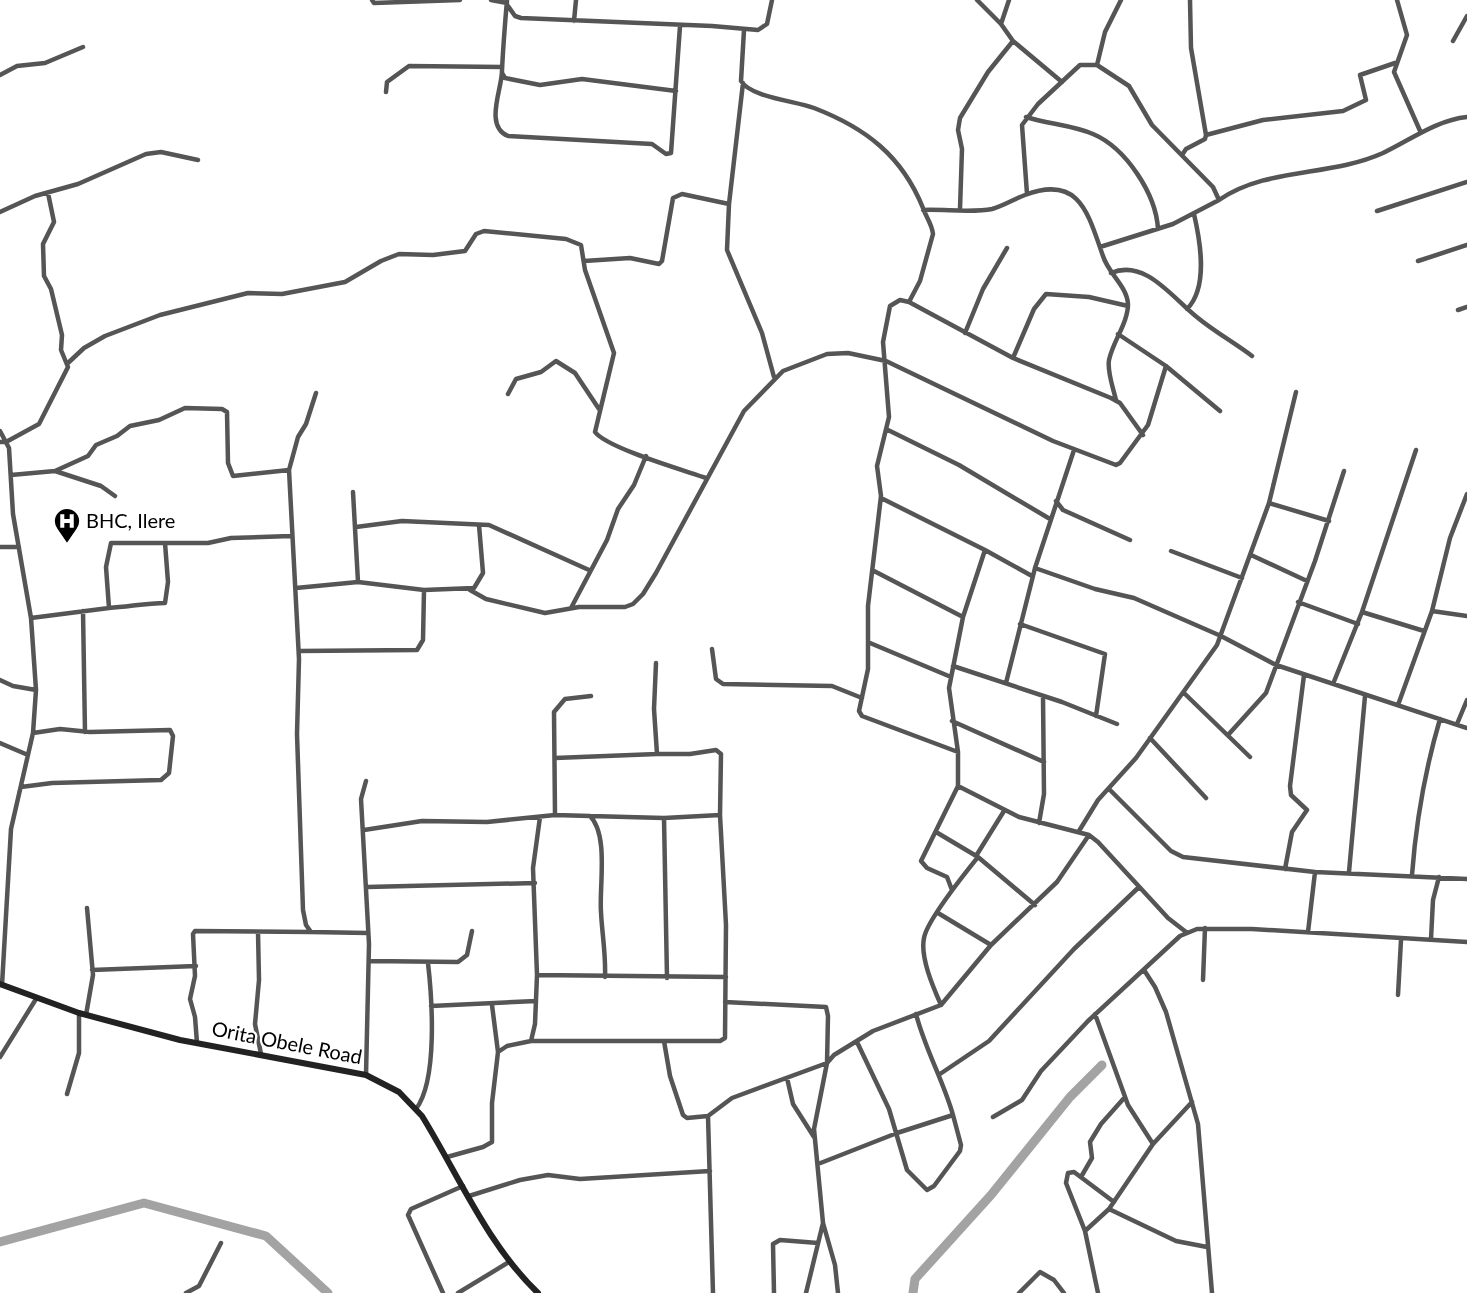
<svg xmlns="http://www.w3.org/2000/svg" width="1467" height="1293" font-family="Lato,sans-serif">
  <rect width="100%" height="100%" fill="#fff"/>
  <g fill="none" stroke-linecap="round" stroke-linejoin="round">
    <path stroke="#a3a3a3" stroke-width="9" d="M 0,1242 L 144,1203 L 266,1236 L 328,1293
      M 913,1293 L 915,1279 L 991,1195 L 1070,1097 L 1102,1065"/>
    <path stroke="#555" stroke-width="4.5" d="M 372,0 L 374,3 L 460,0
      M 491,0 L 507,3
      M 507,0 C 505,24 503,47 502,71 C 502,89 484,126 508,136 L 652,144 L 666,154 L 671,153 L 680,26
      M 977,0 L 1001,24 L 1013,41 L 1062,82
      M 1397,0 L 1407,35 L 1394,72 L 1421,133
      M 508,6 L 515,16 L 521,18 L 712,26 L 758,30 L 767,24 L 772,0
      M 574,21 L 576,0
      M 1001,24 L 1009,0
      M 744,30 L 741,81 C 750,97 796,101 814,108 C 866,128 902,156 923,208 C 926,217 932,224 933,234 L 920,281 L 909,302
      M 1453,41 L 1467,16
      M 502,73 L 505,78 L 540,85 L 582,79 L 676,91
      M 0,75 L 17,66 L 45,63 L 83,47
      M 386,92 L 387,82 L 409,66 L 502,67
      M 1026,117 C 1048,124 1072,125 1093,134 C 1126,148 1156,194 1158,229
      M 1206,135 L 1263,120 L 1343,111 L 1366,100 L 1360,75 L 1395,63
      M 1182,155 L 1186,149 L 1205,139 L 1206,135 L 1191,48 L 1190,0
      M 1027,194 L 1022,125 L 1038,104 L 1080,65 L 1097,65
      M 1219,200 C 1267,167 1330,177 1383,153 C 1410,140 1437,120 1467,117
      M 729,204 L 743,83
      M 960,209 L 962,149 L 958,130 L 960,118 L 988,72 L 1013,41
      M 923,210 C 944,209 973,213 992,209 C 1003,206 1014,199 1025,195 C 1080,174 1088,214 1103,256 C 1108,273 1127,286 1128,304 C 1128,323 1113,341 1109,360 C 1107,372 1113,387 1116,400
      M 1377,211 L 1467,182
      M 0,212 L 35,196 L 78,184 L 146,154 L 161,152 L 198,160
      M 1100,247 L 1173,224 L 1219,200 L 1213,187 L 1152,125 L 1129,86 L 1097,65 L 1105,32 L 1121,0
      M 584,261 L 630,258 L 659,264 L 662,261 L 673,198 L 682,194 L 729,204 L 727,250 L 762,333 L 774,377
      M 1418,261 L 1467,245
      M 1111,273 C 1146,258 1174,300 1198,318 C 1215,332 1235,343 1252,356
      M 1187,309 C 1209,287 1200,240 1194,214
      M 1458,310 L 1467,307
      M 965,333 L 983,289 L 1007,248
      M 1118,334 L 1166,366 L 1220,411
      M 1013,358 L 1034,309 L 1046,294 L 1089,297 L 1128,306
      M 68,363 L 84,348 L 105,336 L 160,315 L 248,293 L 282,294 L 345,282 L 381,261 L 399,254 L 433,255 L 465,251 L 476,234 L 484,231 L 566,239 L 581,245 L 585,270 L 614,353 L 595,432 C 607,448 683,470 706,478
      M 316,393 L 306,424 L 298,437 L 289,470 L 299,659 L 297,734 L 303,910 L 306,925 L 311,932 L 368,933
      M 508,394 L 516,379 L 541,372 L 556,361 L 575,373 L 599,409
      M 886,429 L 959,465 L 1050,519
      M 0,431 L 9,448 L 13,514 L 31,618 L 36,690 L 33,733 L 11,829 L 2,985
      M 0,442 L 6,442 L 39,424 L 68,367 L 61,350 L 62,335 L 51,289 L 44,276 L 43,244 L 54,222 L 48,193
      M 55,471 L 88,456 L 96,445 L 117,436 L 130,426 L 159,420 L 185,408 L 222,409 L 227,412 L 228,463 L 233,476 L 289,470
      M 11,475 L 55,471 L 101,486 L 115,496
      M 353,492 L 358,582
      M 881,498 L 985,550 L 963,617
      M 1056,501 L 1063,510 L 1130,540
      M 1269,503 L 1329,521
      M 356,527 L 402,521 L 489,525 L 589,570
      M 0,547 L 19,547
      M 985,550 L 1032,576
      M 1171,551 L 1242,578
      M 1251,555 L 1307,581
      M 1035,568 L 1095,589 L 1134,598 L 1221,636 L 1276,665 L 1467,728
      M 874,571 L 963,617 L 949,688 L 958,752 L 958,786 L 921,861 L 927,868 L 947,877 L 952,890
      M 296,588 L 358,582 L 424,590 L 474,588 L 483,573 L 479,525
      M 470,590 L 486,599 L 545,613 L 579,607 L 625,607 L 633,604 L 643,594 L 656,573 L 744,411 L 783,371 L 827,354 L 848,353 L 886,361 L 1053,441 L 1116,465 L 1120,463 L 1148,425 L 1166,366
      M 1298,602 L 1358,624
      M 109,608 C 128,607 146,603 165,603 L 168,582 L 165,543
      M 571,608 L 607,540 L 618,509 L 634,485 L 646,456
      M 83,611 L 85,732
      M 1432,611 L 1467,616
      M 1362,612 L 1424,631
      M 31,618 L 109,608 L 106,567 L 111,543 L 208,543 L 231,538 L 291,536
      M 1020,624 L 1105,654 L 1096,716
      M 870,643 L 951,677
      M 712,649 L 716,679 L 723,684 L 832,686 L 862,698
      M 299,651 L 417,650 L 423,640 L 424,590
      M 953,666 L 1062,702 L 1117,724
      M 0,680 L 13,686 L 36,690
      M 1006,683 L 1035,568 L 1074,450
      M 1333,684 L 1362,612 L 1416,450
      M 1184,693 L 1250,757
      M 1398,705 L 1432,611 L 1450,538 L 1467,494
      M 952,721 L 1044,762
      M 1457,724 L 1467,700
      M 1228,735 L 1266,693 L 1315,561 L 1344,471
      M 1150,738 L 1206,798
      M 0,743 L 28,755
      M 958,752 L 862,716 L 859,711 L 868,669 L 868,606 L 881,496 L 877,466 L 889,417 L 883,342 L 890,306 L 900,300 L 909,302 L 1013,358 L 1111,398 L 1120,403 L 1143,435
      M 555,758 L 657,754
      M 366,781 L 361,799 L 369,944 L 366,1075
      M 958,786 L 1019,817 L 1089,835 L 1098,842 L 1168,918 L 1186,932
      M 21,787 L 52,783 L 161,780 L 169,773 L 173,736 L 170,730 L 90,732 L 60,729 L 33,733
      M 1109,789 L 1171,851 L 1183,857 L 1315,872 L 1467,879
      M 555,815 L 554,712 L 565,699 L 591,696
      M 590,816 L 664,818 L 720,815
      M 664,818 L 667,978
      M 1039,823 L 1044,794 L 1043,696
      M 364,830 L 422,821 L 487,822 L 555,815 L 590,816 C 609,835 599,887 601,912 C 602,934 606,954 605,977
      M 1079,831 L 1098,800 L 1136,758 L 1217,645 L 1269,503 L 1296,392
      M 936,832 L 978,857 L 1035,905
      M 976,856 L 1004,811
      M 1285,869 L 1292,832 L 1307,810 L 1291,795 L 1290,786 L 1304,675
      M 1349,872 L 1365,696
      M 1412,875 C 1416,822 1425,770 1440,719
      M 367,887 L 535,883
      M 938,913 L 991,945
      M 258,932 L 259,980 L 255,1024 L 261,1054
      M 1308,932 L 1315,872
      M 1431,939 L 1433,900 L 1439,877
      M 369,961 L 458,962 L 467,955 L 472,931
      M 92,970 L 196,966
      M 1144,970 L 1155,987 L 1166,1012 L 1198,1124 L 1212,1293
      M 537,975 L 726,977
      M 1203,980 L 1205,928
      M 1398,995 L 1401,940
      M 492,1005 L 498,1052
      M 941,1005 C 933,987 920,957 924,938 C 927,920 966,872 978,857
      M 431,1006 L 536,1001
      M 1095,1014 L 1128,1105 L 1153,1144
      M 86,1015 L 93,975 L 87,908
      M 531,1041 L 535,1024 L 537,975 L 533,868 L 540,817
      M 664,1041 L 670,1076 L 683,1115 L 687,1118 L 708,1116
      M 857,1042 L 889,1109 L 907,1170 L 927,1190 L 934,1186 L 960,1151 L 961,1145 L 953,1115
      M 197,1043 L 195,1017 L 190,999 L 195,976 L 193,934 L 195,931 L 311,932
      M 0,1057 L 36,999
      M 940,1074 L 989,1041 L 1074,949 L 1139,887
      M 787,1078 L 793,1104 L 814,1137
      M 67,1094 L 79,1053 L 79,1013
      M 416,1109 C 438,1080 432,998 428,963
      M 993,1117 L 1022,1100 L 1041,1071 L 1088,1021 L 1180,936 L 1197,929 L 1252,929 L 1467,942
      M 447,1157 L 483,1147 L 492,1142 L 492,1103 L 498,1052 L 507,1046 L 531,1041 L 720,1041 L 725,1038 L 726,925 L 720,815 L 721,754 L 716,750 L 690,754 L 657,754 L 654,709 L 656,663
      M 818,1164 L 897,1133 L 953,1115 C 943,1080 925,1049 916,1014
      M 1081,1177 L 1092,1158 L 1090,1142 L 1101,1124 L 1125,1097
      M 469,1196 L 520,1180 L 548,1175 L 580,1179 L 710,1171
      M 1109,1209 L 1176,1241 L 1207,1247
      M 823,1223 L 835,1265 L 838,1293
      M 1085,1231 L 1066,1183 L 1068,1173 L 1074,1172 L 1114,1202
      M 186,1293 L 199,1286 L 221,1243
      M 443,1293 L 408,1215 L 411,1209 L 463,1186
      M 458,1293 L 509,1262
      M 713,1293 L 708,1116 L 732,1098 L 827,1063 L 828,1016 L 826,1007 L 725,1002
      M 774,1293 L 773,1244 L 780,1240 L 818,1243
      M 806,1293 L 823,1223 L 814,1129 L 827,1063 L 834,1055 L 873,1031 L 941,1005 L 991,945 L 1057,882 L 1089,835
      M 1019,1293 L 1040,1272 L 1054,1280 L 1064,1293
      M 1098,1293 L 1085,1231 L 1109,1209 L 1153,1144 L 1192,1102"/>
    <path stroke="#222" stroke-width="6" d="M 0,984 L 79,1013 L 180,1040 L 366,1075 L 399,1092 L 422,1116 C 459,1176 487,1244 538,1293"/>
  </g>
  <defs>
    <g id="hospital-pin" transform="scale(1.35)"><path d="M0 17L-7.5 6A9.5 9.5 0 1 1 7.5 6Z" fill="#000" stroke="#fff"/><path d="M-5-5h3v3.5h4V-5h3V5h-3V1.5h-4V5h-3Z" fill="#fff"/></g>
  </defs>
  <g fill-rule="evenodd">
    <use href="#hospital-pin" x="67" y="521"/>
  </g>
  <g text-anchor="middle" stroke-width="4.5" stroke-linejoin="round" paint-order="stroke">
    <g font-size="20" fill="#000" stroke="#fff" text-anchor="start">
      <text x="86" y="528">BHC, Ilere</text>
    </g>
    <g font-size="20" fill="#000" stroke="#fff">
      <text transform="translate(287 1043) rotate(11)" y="7">Orita Obele Road</text>
    </g>
  </g>
</svg>
